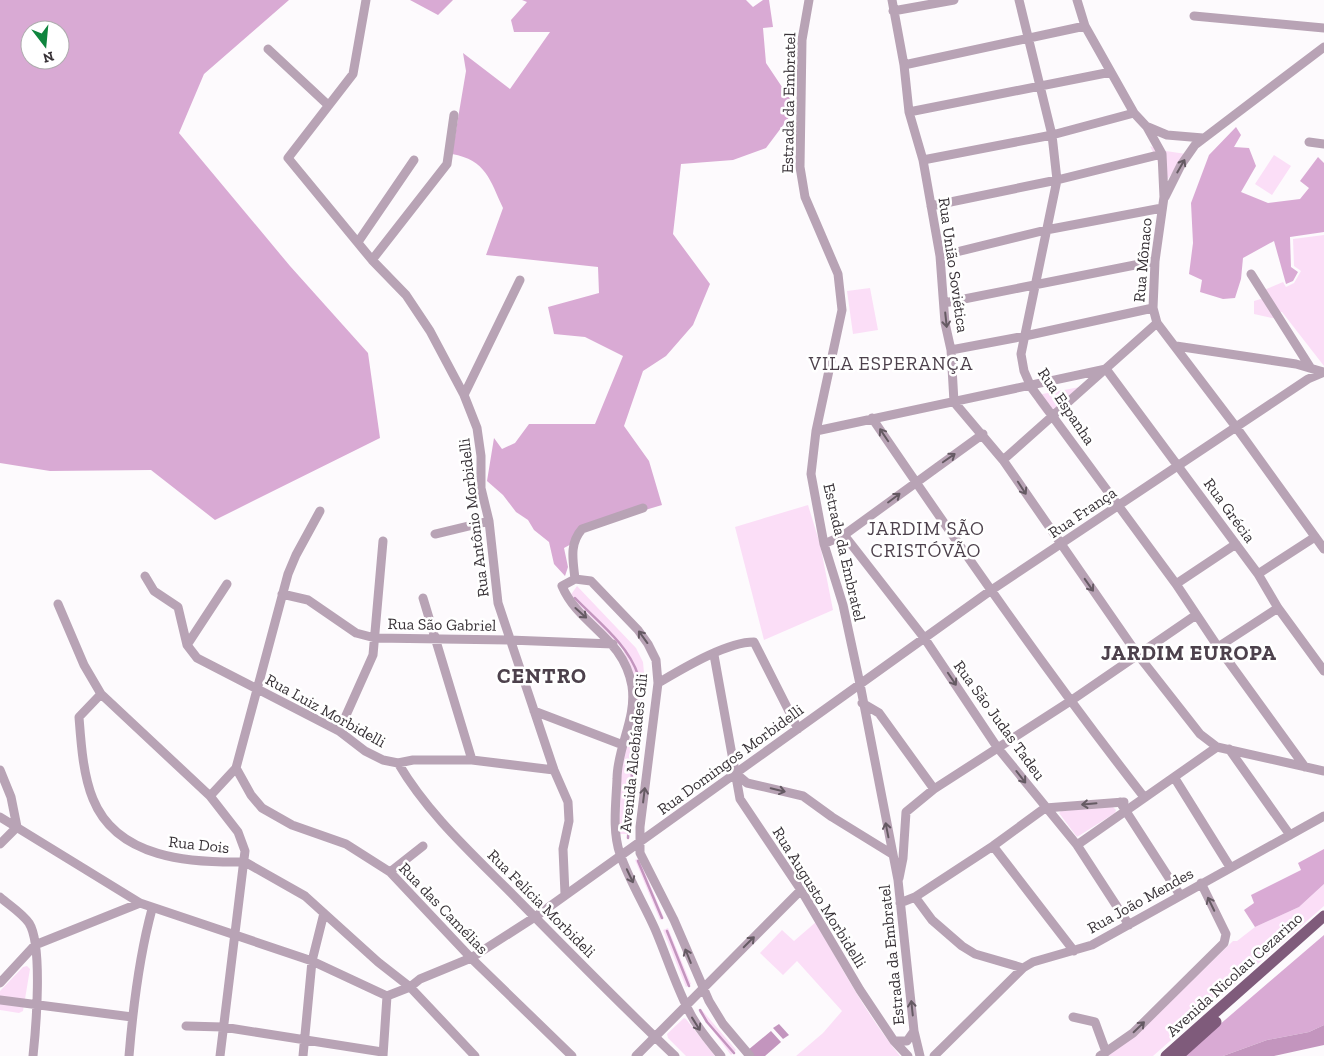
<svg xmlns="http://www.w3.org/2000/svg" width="1324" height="1056" font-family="'Zilla Slab',serif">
  <rect width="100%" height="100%" fill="#fdfafd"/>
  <path fill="#fbdef7" d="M 1150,146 L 1159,150 L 1186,154 L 1167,180 Z
    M 1274,155 L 1291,166 L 1272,195 L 1255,184 Z
    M 1324,235 L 1324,366 L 1282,312 L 1277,313 L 1277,319 L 1254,314 L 1254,301 L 1264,298 L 1264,290 L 1283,282 L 1286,287 L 1294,283 L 1301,271 L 1294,266 L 1293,239 Z
    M 870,288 L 878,330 L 853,334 L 847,291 Z
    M 1080,387 L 1049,414 L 1044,413 L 1036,402 L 1037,395 Z
    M 808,505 L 820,544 L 833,610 L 764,640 L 735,527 Z
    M 577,586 L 636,648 L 643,662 L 645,684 L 629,833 L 627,834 L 619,834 L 620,767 L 632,732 L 637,695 L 635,679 L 622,648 L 570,596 Z
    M 1112,806 L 1116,810 L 1115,813 L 1077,837 L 1059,813 L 1061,811 Z
    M 639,858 L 664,918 L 660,920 L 635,860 Z
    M 1324,884 L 1324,906 L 1153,1056 L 1106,1056 L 1137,1033 L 1233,941 L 1237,941 L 1255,927 L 1299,907 Z
    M 816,922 C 842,969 867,1015 900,1056 L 796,1056 L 823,1033 L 842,1011 L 797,961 L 783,975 L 760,953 L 782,930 L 794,941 Z
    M 668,928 L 691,984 L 686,987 L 663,930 Z
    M 27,966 L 30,969 L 23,1011 L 19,1013 L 0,1010 L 0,991 L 23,967 Z
    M 701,1009 L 736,1050 L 731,1055 L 699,1012 Z
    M 684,1018 L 686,1019 L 715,1056 L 686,1056 L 668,1038 L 667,1034 Z"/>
  <path fill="#d9aad4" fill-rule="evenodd" d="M 0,0 L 289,0 L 204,74 L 179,133 L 290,266 L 368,353 L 380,438 L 215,520 L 151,470 L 50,471 L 0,463 ZM 30,30 L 60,30 L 60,60 L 30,60 Z
    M 410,0 L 453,0 L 438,15 Z
    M 522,0 L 746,0 L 753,7 L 763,0 L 769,0 L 773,27 L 763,28 L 766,63 L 796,108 L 766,148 L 733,160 L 681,164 L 673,234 L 710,284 L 693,325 L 666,356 L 643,371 L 624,426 L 649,461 L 662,505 L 585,528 L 575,542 L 564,548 L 568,567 L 565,576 L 554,564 L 549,542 L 534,530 L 528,520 L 516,512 L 503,495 L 487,481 L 494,438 L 502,449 L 515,443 L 529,424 L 595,424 L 623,356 L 585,337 L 554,334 L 548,307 L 599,293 L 598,267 L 486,255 L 503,208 C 490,180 486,160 452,154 L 466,71 L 463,53 L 510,89 L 550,32 L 514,32 L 511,20 L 527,2 Z
    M 1236,127 L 1241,135 L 1234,147 L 1249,148 L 1256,166 L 1241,192 L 1268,203 L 1300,199 L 1309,188 L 1300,181 L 1318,157 L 1324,163 L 1324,232 L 1290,237 L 1291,267 L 1298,272 L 1293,281 L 1286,284 L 1274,241 L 1243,258 L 1241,279 L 1235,298 L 1223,299 L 1200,292 L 1202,280 L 1189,274 L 1193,243 L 1191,203 L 1209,155 Z
    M 1324,849 L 1324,884 L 1299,907 L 1255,927 L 1244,910 L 1254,903 L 1251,895 L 1301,870 L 1298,863 Z
    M 1324,935 L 1324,1025 L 1309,1032 L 1267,1040 L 1223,1056 L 1183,1056 Z"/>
  <path fill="#c395be" d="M 779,1024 L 789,1035 L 783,1039 L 773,1028 Z
    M 1324,1025 L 1324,1045 L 1274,1056 L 1223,1056 L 1267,1040 L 1309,1032 Z
    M 771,1031 L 781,1042 L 765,1056 L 753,1056 L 748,1050 Z"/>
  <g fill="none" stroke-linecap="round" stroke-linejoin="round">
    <path stroke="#c395be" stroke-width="2.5" d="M 575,598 C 597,621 628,644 638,675 L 628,838
      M 638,861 L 662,918
      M 667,931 L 689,986
      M 700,1010 L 707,1022 L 734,1053"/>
    <path stroke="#b8a3b5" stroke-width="9" d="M 366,0 L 353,74 L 288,158 L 372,260 L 406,295 L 430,331 L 464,395 L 477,428 L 481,456 L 481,488 L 489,521 L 498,603 L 554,770 L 568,802 L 569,821 L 563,849 L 565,894
      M 809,0 L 802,40 L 800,167 L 805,197 L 838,274 L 842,310 L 816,431 L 811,474 L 824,544 L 843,605 L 860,684 L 898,880 L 914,1031 L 920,1056
      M 892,0 L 904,65 L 909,112 L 923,160 L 940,256 L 945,323 L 951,350 L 954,402 L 1003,460 L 1138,655 L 1200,734 L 1217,747 L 1324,771
      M 1019,0 L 1052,135 L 1057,180 L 1021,354 L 1024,371 L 1031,387 L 1176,584 L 1218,647 L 1305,767
      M 1077,0 L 1085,26 L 1134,113 L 1147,127 L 1162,154 L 1164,197 L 1155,261 L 1153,308 L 1157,323 L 1236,427 L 1324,549
      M 893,11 L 954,0
      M 1194,16 L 1324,28
      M 268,49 L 328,105
      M 904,65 L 1085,26
      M 909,112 L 1111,72
      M 1148,127 L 1167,135 L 1203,138
      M 1309,142 L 1324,144
      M 923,160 L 1052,135 L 1134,113
      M 1165,197 L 1181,165 L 1195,145 L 1324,47
      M 931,206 L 1057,180 L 1162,154
      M 358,242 L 414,160
      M 940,256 L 1046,230 L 1162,208
      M 372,260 L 447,164 L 454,115
      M 1251,274 L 1310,367
      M 944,303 L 1155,261
      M 1176,346 L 1296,364 L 1323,372
      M 951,350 L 1025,336 L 1153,308
      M 464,395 L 520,280
      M 872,418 C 960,547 1048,674 1144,797
      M 816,431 L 1106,369 L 1258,574 L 1278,608 L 1324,671
      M 1003,460 L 1157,323
      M 435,534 L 489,521
      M 844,535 L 925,639 L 997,747 L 1077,845 L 1129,925
      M 824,544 L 844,535 L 983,434
      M 1258,574 L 1315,537
      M 145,576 L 154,591 L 178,607 L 187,645 L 197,658 L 339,731 L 365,751 L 383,760 L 398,763 L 413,760 L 472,760 L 554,770
      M 575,579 C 573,560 569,544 582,529 L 643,508
      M 1176,584 L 1236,544
      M 282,594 L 308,600 L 356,633 L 375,638 L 509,640 L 613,644
      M 423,598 L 472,760
      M 58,604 L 84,665 L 101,694 L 210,796 L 238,832 L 245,851 L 220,1056
      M 187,645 L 227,584
      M 1218,647 L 1278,608
      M 714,655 L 740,799 L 801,890 L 860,990 L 894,1041 L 908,1056
      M 658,683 C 682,669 726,642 754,642 L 798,729
      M 101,694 L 79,717 C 81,743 83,775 93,799 C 117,859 191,863 245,862
      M 862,703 L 879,713 L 934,789
      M 534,711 L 623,745
      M 339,731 L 373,655 L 383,541
      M 1229,749 L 1290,835
      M 398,763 C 429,816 476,857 518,900 C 570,953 621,1005 675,1056
      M 236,768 L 251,795 L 262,808 L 292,825 L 346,844 L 390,872 L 471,958 L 572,1056
      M 0,770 L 11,797 L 17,827 L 0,844
      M 734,772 L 747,783 L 803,796 L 832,817 L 892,854
      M 1174,777 L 1230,867
      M 210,796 L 236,768 L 288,574 L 296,555 L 320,511
      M 1120,802 L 1180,895
      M 1045,808 L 1124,802
      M 0,817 L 140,903 L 312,961 L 387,996
      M 1077,845 L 1217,747
      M 993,846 L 1074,951
      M 245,862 L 305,896 L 378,962 L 410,987 L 475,1056
      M 390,872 L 423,846
      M 899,878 L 903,858 L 906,812 L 934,789 L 1069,702 L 1196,615
      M 0,897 C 9,905 22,913 29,923 C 43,945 36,1028 33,1056
      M 915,897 L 932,920 L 962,946 L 975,954 L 1023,968
      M 900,903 L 915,897 L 993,846 L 1045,808
      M 0,983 L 35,945 L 140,903
      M 387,996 L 410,987 L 420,979 L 471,958 L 535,917 L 990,591 L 1308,379 L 1324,372
      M 0,1000 L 132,1017
      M 1073,1017 L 1095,1022 L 1106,1052
      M 186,1026 L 223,1027 L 382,1052
      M 894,1041 L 907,1041 L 914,1031
      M 129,1056 C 133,1007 139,957 152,909
      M 303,1056 L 312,961 L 324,913
      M 383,1056 L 387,996
      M 636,1056 L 801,890
      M 721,1056 C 710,1042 698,1029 690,1013 C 676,987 667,957 655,929 C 644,904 629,880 620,854 C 612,831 616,803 617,779 C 617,747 637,719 632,686 C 623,636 579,626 562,586 L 575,579 L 591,581 L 638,630 L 648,644 L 656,660 L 658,683 L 640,827 L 640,853 L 674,920 L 709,1001 L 723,1024 L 750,1056
      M 934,1056 L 1023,968 L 1033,962 L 1092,945 L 1324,816
      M 1100,1056 L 1133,1033 L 1224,943 L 1226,934 L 1201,883"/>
    <path stroke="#7f5b7b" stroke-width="11" d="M 1166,1056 L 1324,916
      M 1178,1056 L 1216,1022"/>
  </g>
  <defs><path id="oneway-shaft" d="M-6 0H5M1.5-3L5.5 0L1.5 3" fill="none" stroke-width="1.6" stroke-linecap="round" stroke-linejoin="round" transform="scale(1.25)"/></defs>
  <g stroke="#655a63">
    <use href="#oneway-shaft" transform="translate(1181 166) rotate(-60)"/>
    <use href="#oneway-shaft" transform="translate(946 320) rotate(84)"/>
    <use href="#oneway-shaft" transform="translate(884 435) rotate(-124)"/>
    <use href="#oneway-shaft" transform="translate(949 458) rotate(-35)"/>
    <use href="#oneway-shaft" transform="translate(1022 488) rotate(57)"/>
    <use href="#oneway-shaft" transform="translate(894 498) rotate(-37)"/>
    <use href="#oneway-shaft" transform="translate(1089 585) rotate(55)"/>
    <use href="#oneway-shaft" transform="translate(581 613) rotate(42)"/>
    <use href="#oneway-shaft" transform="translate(643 637) rotate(-126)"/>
    <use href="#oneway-shaft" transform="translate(952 679) rotate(56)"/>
    <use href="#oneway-shaft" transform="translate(1021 777) rotate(52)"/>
    <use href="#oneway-shaft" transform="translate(778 790) rotate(13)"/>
    <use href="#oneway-shaft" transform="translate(644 795) rotate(-83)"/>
    <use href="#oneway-shaft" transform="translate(1089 804) rotate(175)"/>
    <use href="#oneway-shaft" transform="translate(887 830) rotate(-101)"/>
    <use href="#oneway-shaft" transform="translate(630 876) rotate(65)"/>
    <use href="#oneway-shaft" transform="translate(1211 904) rotate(-116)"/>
    <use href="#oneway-shaft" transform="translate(749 942) rotate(-45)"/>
    <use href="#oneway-shaft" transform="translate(688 956) rotate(-112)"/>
    <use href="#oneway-shaft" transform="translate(912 1008) rotate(-96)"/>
    <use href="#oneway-shaft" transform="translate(696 1024) rotate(58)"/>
    <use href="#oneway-shaft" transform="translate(1139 1027) rotate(-44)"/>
  </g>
  <g text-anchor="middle" stroke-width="5" stroke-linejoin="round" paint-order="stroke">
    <g font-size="16" fill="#383237" stroke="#fff">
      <text transform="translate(788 103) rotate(-89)" y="6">Estrada da Embratel</text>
      <text transform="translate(1142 260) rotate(-85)" y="6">Rua Mônaco</text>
      <text transform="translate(954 265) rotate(82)" y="6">Rua União Soviética</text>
      <text transform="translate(1067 406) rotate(56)" y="6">Rua Espanha</text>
      <text transform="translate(1230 510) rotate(54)" y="6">Rua Grécia</text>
      <text transform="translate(1082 512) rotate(-34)" y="6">Rua França</text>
      <text transform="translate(473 518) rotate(-97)" y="6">Rua Antônio Morbidelli</text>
      <text transform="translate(845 552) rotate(77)" y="6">Estrada da Embratel</text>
      <text transform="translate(442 624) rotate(1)" y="6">Rua São Gabriel</text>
      <text transform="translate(326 710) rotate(29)" y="6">Rua Luiz Morbidelli</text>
      <text transform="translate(1000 720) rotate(54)" y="6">Rua São Judas Tadeu</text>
      <text transform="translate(633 753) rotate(-84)" y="6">Avenida Alcebíades Gili</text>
      <text transform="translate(730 759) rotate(-36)" y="6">Rua Domingos Morbidelli</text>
      <text transform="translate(199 844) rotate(6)" y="6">Rua Dois</text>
      <text transform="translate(820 897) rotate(58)" y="6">Rua Augusto Morbidelli</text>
      <text transform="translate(1140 900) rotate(-29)" y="6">Rua João Mendes</text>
      <text transform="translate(542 903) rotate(45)" y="6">Rua Felícia Morbideli</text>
      <text transform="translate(444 908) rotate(46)" y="6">Rua das Camélias</text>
      <text transform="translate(891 955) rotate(-96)" y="6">Estrada da Embratel</text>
      <text transform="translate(1234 974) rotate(-42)" y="6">Avenida Nicolau Cezarino</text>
    </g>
    <g font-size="19" letter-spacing="1" fill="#4d414c" stroke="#fff">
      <text x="891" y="370">VILA ESPERANÇA</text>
      <text x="926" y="535">JARDIM SÃO<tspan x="926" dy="22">CRISTÓVÃO</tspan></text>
    </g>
    <g font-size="21" font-weight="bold" letter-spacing="1" fill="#4d414c" stroke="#fff">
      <text x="1189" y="660">JARDIM EUROPA</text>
      <text x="542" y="683">CENTRO</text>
    </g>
  </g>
  <g transform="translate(45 45) rotate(164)"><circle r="24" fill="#ffffff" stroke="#afadaf"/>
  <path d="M0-4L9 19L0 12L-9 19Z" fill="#0f853e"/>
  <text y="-8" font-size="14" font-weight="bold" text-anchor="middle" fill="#383237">N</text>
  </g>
</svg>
